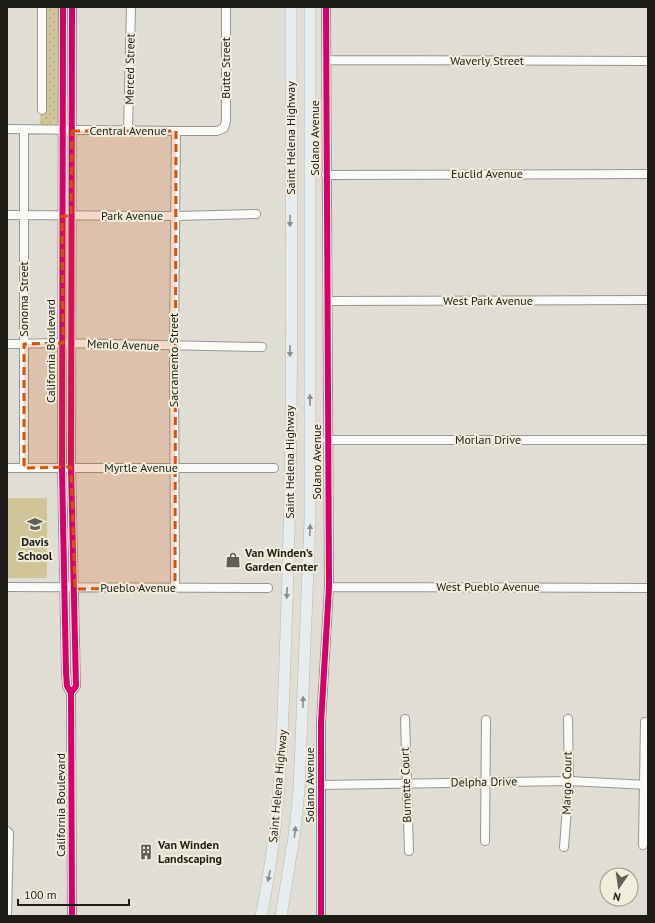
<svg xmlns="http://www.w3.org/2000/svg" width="655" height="923" font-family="'PT Sans',sans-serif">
  <defs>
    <pattern id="grass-dots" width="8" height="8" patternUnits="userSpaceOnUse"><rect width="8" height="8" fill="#cfc599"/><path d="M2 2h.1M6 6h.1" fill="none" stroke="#b1a983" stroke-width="1.8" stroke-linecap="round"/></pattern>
  </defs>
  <rect width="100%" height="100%" fill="#dfddd4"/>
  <path fill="url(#grass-dots)" d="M 42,7 L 63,7 L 64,131 L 40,130 Z"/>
  <path fill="#cfc599" d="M 7,498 L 47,498 L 47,578 L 7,578 Z"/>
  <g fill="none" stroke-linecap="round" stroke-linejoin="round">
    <g stroke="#98968f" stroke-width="10">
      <path id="minor" d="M 63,7 L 62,468 L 66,672 L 67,686 L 71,693 L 72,916
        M 326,60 L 648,61
        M 42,110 L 42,7
        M 7,129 L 176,131 L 217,131 L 224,128 L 226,121 L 226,7
        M 24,130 L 24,468
        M 128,131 L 131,7
        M 326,175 L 648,174
        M 7,215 L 176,216 L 256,214
        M 328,301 L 648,300
        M 7,344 L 63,343 L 262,347
        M 327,440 L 648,440
        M 7,468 L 274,468
        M 7,587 L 268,588
        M 329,587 L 648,588
        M 175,588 L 174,346 L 176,131
        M 71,693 L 76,686 L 71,467 L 72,7
        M 405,719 L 409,851
        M 321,785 L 569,781 L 648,785
        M 7,831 L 9,833 L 7,916
        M 485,841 L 486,720
        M 643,845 L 645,722
        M 564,847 L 569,781 L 568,719
        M 321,916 L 321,723 L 329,587 L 326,7"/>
    </g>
    <g stroke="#bab9b4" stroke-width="12">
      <path id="highway" d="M 261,916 C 283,813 283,707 287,602 C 294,404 291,205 291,7
        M 281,916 L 295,830 L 299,790 L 310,521 L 310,7"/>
    </g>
    <use href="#minor" stroke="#fafaf9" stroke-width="8"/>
    <use href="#highway" stroke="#e7ecee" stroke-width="11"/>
    <g stroke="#f1eddc" stroke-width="8">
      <path id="cycleway" d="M 63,7 L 62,468 L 66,672 L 67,686 L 71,693 L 72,916
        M 71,693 L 76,686 L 71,467 L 72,7
        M 321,916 L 321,723 L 329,587 L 326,7"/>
    </g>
    <use href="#cycleway" stroke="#d6006c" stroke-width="6"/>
  </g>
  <defs><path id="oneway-solid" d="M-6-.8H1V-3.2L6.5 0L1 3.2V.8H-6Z"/></defs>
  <g fill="#8c8e8d">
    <use href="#oneway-solid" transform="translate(290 221) rotate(90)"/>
    <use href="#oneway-solid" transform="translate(290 351) rotate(90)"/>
    <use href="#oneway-solid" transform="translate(310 400) rotate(-90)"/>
    <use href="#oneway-solid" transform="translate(310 530) rotate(-88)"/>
    <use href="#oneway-solid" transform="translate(287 593) rotate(92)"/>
    <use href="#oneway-solid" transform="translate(303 702) rotate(-88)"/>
    <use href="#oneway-solid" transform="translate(295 832) rotate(-83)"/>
    <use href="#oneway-solid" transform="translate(269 876) rotate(101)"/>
  </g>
  <path fill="#d4530d" fill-opacity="0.2" stroke="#d4530d" stroke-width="3" stroke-dasharray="8 5" stroke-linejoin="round" d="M 72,131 L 176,131 L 175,588 L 75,589 L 71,467 L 24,468 L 24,344 L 63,343 L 62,216 L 71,216 Z"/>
  <defs>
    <g id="school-bare" transform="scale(1.2)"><path d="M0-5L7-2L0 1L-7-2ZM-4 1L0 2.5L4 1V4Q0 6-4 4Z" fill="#616058" stroke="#f1eddc" stroke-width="2.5" paint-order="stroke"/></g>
    <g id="shop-bare" transform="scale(1.2)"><path d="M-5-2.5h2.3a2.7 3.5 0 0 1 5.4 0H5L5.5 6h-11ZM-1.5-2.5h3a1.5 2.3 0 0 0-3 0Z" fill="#616058" stroke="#f1eddc" stroke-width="2.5" paint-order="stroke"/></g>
    <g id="building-bare" transform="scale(1.2)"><path d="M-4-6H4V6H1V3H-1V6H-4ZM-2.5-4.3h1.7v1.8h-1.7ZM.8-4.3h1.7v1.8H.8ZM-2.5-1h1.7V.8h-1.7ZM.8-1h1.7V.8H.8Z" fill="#616058" stroke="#f1eddc" stroke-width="2.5" paint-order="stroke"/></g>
  </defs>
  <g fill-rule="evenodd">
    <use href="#school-bare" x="35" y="524"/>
    <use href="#shop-bare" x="233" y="560"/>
    <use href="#building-bare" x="146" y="852"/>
  </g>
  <g text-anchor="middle" stroke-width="4" stroke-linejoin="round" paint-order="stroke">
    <g font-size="12" fill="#1d1c16" stroke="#f1eddc">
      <text x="487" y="65">Waverly Street</text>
      <text transform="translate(226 68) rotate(-90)" y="4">Butte Street</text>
      <text transform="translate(130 69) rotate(-89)" y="4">Merced Street</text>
      <text x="128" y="135">Central Avenue</text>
      <text transform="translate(291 138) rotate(-90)" y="4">Saint Helena Highway</text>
      <text transform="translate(315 138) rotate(-90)" y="4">Solano Avenue</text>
      <text x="487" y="178">Euclid Avenue</text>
      <text x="132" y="220">Park Avenue</text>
      <text transform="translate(24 299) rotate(-90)" y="4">Sonoma Street</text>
      <text x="488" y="305">West Park Avenue</text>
      <text transform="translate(123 345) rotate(2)" y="4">Menlo Avenue</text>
      <text transform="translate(51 351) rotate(-90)" y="4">California Boulevard</text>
      <text transform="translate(174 360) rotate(-90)" y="4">Sacramento Street</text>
      <text x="488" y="444">Morlan Drive</text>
      <text transform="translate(290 462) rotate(-90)" y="4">Saint Helena Highway</text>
      <text transform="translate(317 462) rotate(-90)" y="4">Solano Avenue</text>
      <text x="141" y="472">Myrtle Avenue</text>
      <text x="488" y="591">West Pueblo Avenue</text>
      <text x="138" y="592">Pueblo Avenue</text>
      <text transform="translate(484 782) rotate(-1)" y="4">Delpha Drive</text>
      <text transform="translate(567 783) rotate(-89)" y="4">Margo Court</text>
      <text transform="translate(310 785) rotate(-90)" y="4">Solano Avenue</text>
      <text transform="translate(406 785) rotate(-92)" y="4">Burnette Court</text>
      <text transform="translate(278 786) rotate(-85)" y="4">Saint Helena Highway</text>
      <text transform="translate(61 805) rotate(-90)" y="4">California Boulevard</text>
    </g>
    <g font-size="12" font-weight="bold" fill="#1d1c16" stroke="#f1eddc" text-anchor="start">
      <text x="35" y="546" text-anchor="middle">Davis<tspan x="35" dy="14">School</tspan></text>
      <text x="245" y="557">Van Winden’s<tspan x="245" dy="14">Garden Center</tspan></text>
      <text x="158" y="849">Van Winden<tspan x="158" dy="14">Landscaping</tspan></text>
    </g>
  </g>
  <rect width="655" height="923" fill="none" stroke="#1d1c16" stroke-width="16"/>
  <g transform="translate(619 887) rotate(193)"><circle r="19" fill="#f1eddc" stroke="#9c998d"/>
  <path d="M0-3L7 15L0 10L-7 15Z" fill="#616058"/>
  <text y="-6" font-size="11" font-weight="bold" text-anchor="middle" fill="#1d1c16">N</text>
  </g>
  <path d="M18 899v6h111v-6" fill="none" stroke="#1d1c16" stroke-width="2"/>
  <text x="24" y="899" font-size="12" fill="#1d1c16" stroke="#f1eddc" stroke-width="3" paint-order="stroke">100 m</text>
</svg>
